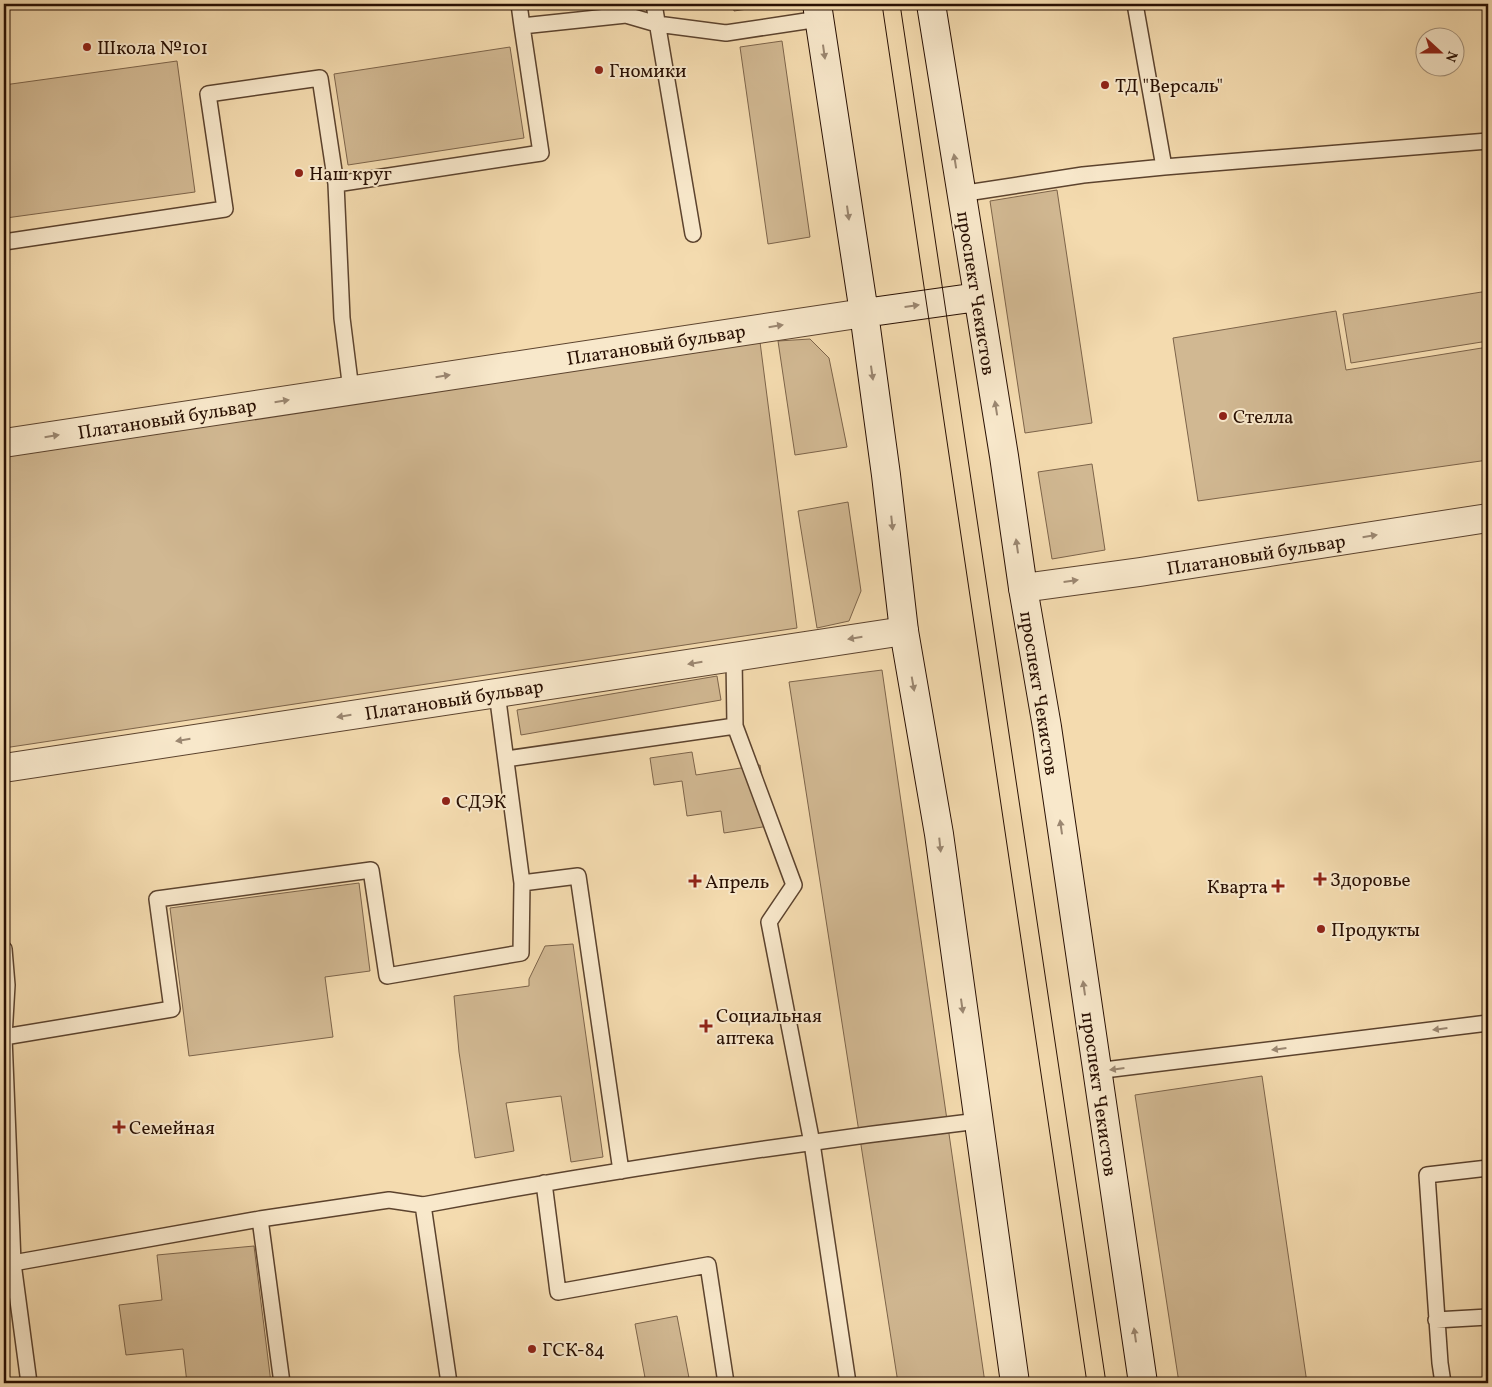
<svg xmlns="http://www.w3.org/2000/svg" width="1492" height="1387" font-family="Vollkorn,serif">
  <rect width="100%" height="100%" fill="#f4dbaf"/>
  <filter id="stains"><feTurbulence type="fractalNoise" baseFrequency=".004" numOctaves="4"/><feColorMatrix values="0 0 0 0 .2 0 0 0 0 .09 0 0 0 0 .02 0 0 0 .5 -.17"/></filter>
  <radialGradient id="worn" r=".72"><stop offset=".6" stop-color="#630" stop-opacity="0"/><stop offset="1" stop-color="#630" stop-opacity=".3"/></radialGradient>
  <path fill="#d1b892" stroke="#7d644a" d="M 733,4 L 781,4 L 734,11 Z
    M 782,41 L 810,237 L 768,244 L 740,47 Z
    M 510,47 L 524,138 L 348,165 L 334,74 Z
    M 177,61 L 195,192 L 6,218 L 4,201 L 4,85 Z
    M 1057,190 L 1092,423 L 1025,433 L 990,201 Z
    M 1488,291 L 1488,341 L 1351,363 L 1343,314 Z
    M 1336,311 L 1346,370 L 1488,347 L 1488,460 L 1198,501 L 1173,338 Z
    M 810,339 L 829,358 L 847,447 L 795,455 L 778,341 Z
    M 760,342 L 797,628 L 4,748 L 4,457 Z
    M 1092,464 L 1105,550 L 1052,559 L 1038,472 Z
    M 848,502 L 861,591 L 849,621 L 817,628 L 798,511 Z
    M 882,670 L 985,1383 L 898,1383 L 789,682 Z
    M 717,676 L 721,700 L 521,735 L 517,710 Z
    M 692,752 L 696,775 L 760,765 L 769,826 L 724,833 L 721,811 L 687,816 L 682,781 L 654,785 L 650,758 Z
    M 359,883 L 370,971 L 325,977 L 333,1037 L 189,1056 L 170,908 Z
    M 573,944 L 603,1157 L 571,1162 L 561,1096 L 506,1103 L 514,1151 L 475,1158 L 459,1052 L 454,996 L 529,986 L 529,979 L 545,946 Z
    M 1262,1076 L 1307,1383 L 1179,1383 L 1135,1095 Z
    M 254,1246 L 271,1383 L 187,1383 L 183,1349 L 126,1355 L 119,1305 L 162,1300 L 157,1255 Z
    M 677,1316 L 690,1383 L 646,1383 L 635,1324 Z"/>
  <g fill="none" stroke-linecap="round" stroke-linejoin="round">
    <g stroke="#5c432e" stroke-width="18">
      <path id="lane" d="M 519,4 L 522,26 L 626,15 L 657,24 L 726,33 L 819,19
        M 654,4 L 693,234
        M 1135,4 L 1164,167 L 1488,141
        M 960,194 L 1083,175 L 1164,167
        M 4,242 L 225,209 L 208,94 L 320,78 L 336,184
        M 351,390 L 342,318 L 336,184 L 541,153 L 522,26
        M 734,657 L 735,726 L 794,885 L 769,922 L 812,1143 L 848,1383
        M 506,759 L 735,726
        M 522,883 L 578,876 L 621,1171
        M 4,949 L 7,985 L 4,1037 L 13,1263 L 260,1219 L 389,1200 L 423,1205
        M 4,1037 L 172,1009 L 157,899 L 371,870 L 387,976 L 521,953 L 522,883 L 497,693
        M 1096,1071 L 1488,1023
        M 544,1183 L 558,1292 L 708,1265 L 726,1383
        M 260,1219 L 282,1383
        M 4,1265 L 13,1263 L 29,1383
        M 1436,1320 L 1488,1317
        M 449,1383 L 423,1205 C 607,1171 792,1143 978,1121
        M 1443,1383 L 1440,1363 L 1427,1175 L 1488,1168"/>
    </g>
    <g stroke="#5c432e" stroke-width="30">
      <path id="street" d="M 4,443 L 864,313
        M 1023,588 L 1140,572 L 1488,518
        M 4,768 L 904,631"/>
    </g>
    <g stroke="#291003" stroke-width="30">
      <path id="secondary" d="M 817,4 L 864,313 L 886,475 L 904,631 L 939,834 L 1015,1383
        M 931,4 L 1004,456 L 1023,588 L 1047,727 L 1143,1383
        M 864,313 L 978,297"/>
    </g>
    <use href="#lane" stroke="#f8e8cb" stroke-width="15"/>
    <use href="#street" stroke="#f8e8cb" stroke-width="28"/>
    <use href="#secondary" stroke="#f8e8cb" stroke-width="28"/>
    <path stroke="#291003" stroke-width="1" d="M 882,4 L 1087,1383
      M 900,4 L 1106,1383"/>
  </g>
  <defs><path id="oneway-solid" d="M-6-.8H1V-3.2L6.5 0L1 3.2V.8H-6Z" transform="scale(1.25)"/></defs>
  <g fill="#9b8771">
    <use href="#oneway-solid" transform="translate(824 52) rotate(82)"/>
    <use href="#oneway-solid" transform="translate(955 161) rotate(-99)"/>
    <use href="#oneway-solid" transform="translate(848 213) rotate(82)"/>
    <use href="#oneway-solid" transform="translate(912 306) rotate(-8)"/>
    <use href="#oneway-solid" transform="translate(776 326) rotate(-9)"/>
    <use href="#oneway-solid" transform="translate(872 373) rotate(82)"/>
    <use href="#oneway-solid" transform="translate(443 376) rotate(-9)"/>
    <use href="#oneway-solid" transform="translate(282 401) rotate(-9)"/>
    <use href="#oneway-solid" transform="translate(996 408) rotate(-99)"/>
    <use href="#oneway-solid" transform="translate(52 436) rotate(-9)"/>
    <use href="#oneway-solid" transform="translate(892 523) rotate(84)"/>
    <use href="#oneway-solid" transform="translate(1370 536) rotate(-9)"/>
    <use href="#oneway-solid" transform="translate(1017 546) rotate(-98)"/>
    <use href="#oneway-solid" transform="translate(1071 581) rotate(-8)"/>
    <use href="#oneway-solid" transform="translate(855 638) rotate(171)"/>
    <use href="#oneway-solid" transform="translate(695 663) rotate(171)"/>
    <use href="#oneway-solid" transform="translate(913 684) rotate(80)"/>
    <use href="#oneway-solid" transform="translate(344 716) rotate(171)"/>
    <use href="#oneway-solid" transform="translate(183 740) rotate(171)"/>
    <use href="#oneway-solid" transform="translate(1061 827) rotate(-98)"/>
    <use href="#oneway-solid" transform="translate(940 845) rotate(84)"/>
    <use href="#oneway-solid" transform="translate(1084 988) rotate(-98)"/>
    <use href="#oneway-solid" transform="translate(962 1006) rotate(82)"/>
    <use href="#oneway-solid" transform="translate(1440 1029) rotate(173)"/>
    <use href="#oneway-solid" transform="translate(1279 1049) rotate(173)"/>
    <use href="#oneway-solid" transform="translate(1117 1069) rotate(173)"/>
    <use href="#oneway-solid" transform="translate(1135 1335) rotate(-98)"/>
  </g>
  <g fill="#8f2418" stroke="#f8e8cb" stroke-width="2">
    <circle cx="87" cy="47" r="5"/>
    <circle cx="599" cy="70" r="5"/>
    <circle cx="1105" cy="85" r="5"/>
    <circle cx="299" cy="173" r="5"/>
    <circle cx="1223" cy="416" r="5"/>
    <circle cx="446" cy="801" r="5"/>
    <path d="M1317.5 871.5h5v5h5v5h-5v5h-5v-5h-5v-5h5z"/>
    <path d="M692.5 873.5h5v5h5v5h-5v5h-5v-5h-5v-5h5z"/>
    <path d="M1275.5 878.5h5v5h5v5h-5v5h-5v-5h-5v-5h5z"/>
    <circle cx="1321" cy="929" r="5"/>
    <path d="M703.5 1018.5h5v5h5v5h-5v5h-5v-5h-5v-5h5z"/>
    <path d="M116.5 1119.5h5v5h5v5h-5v5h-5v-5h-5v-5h5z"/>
    <circle cx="532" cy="1349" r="5"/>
  </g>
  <g text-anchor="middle" stroke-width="4" stroke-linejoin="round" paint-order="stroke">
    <g font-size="19" fill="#291003" stroke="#f8e8cb" text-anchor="start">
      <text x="97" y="54">Школа №101</text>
      <text x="609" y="77">Гномики</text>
      <text x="1115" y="92">ТД "Версаль"</text>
      <text x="309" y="180">Наш круг</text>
      <text x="1233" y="423">Стелла</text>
      <text x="456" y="808">СДЭК</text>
      <text x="1330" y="886">Здоровье</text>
      <text x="705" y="888">Апрель</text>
      <text x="1268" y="893" text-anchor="end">Кварта</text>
      <text x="1331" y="936">Продукты</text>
      <text x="716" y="1022">Социальная<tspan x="716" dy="22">аптека</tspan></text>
      <text x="129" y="1134">Семейная</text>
      <text x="542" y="1356">ГСК-84</text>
    </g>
    <g font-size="19" fill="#291003" stroke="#f8e8cb">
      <text transform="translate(977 293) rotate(81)" y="7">проспект Чекистов</text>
      <text transform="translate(656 344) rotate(-9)" y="7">Платановый бульвар</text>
      <text transform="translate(167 418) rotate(-9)" y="7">Платановый бульвар</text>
      <text transform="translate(1256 554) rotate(-9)" y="7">Платановый бульвар</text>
      <text transform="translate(1040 693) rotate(81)" y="7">проспект Чекистов</text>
      <text transform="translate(454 699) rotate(-9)" y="7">Платановый бульвар</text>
      <text transform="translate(1100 1094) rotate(82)" y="7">проспект Чекистов</text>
    </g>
  </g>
  <rect width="1492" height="1387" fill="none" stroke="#f4dbaf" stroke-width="20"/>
  <rect x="5" y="5" width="1482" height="1377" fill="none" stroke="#291003" stroke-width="2.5"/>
  <rect x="10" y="10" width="1472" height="1367" fill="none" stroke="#291003"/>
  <g transform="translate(1440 52) rotate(111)"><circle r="24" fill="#f8e8cb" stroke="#a5927b"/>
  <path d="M0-4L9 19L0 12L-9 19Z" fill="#8f2418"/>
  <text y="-8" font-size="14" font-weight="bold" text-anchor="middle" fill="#291003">N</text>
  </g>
  <rect width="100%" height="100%" filter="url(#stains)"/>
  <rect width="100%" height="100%" fill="url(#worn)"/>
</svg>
